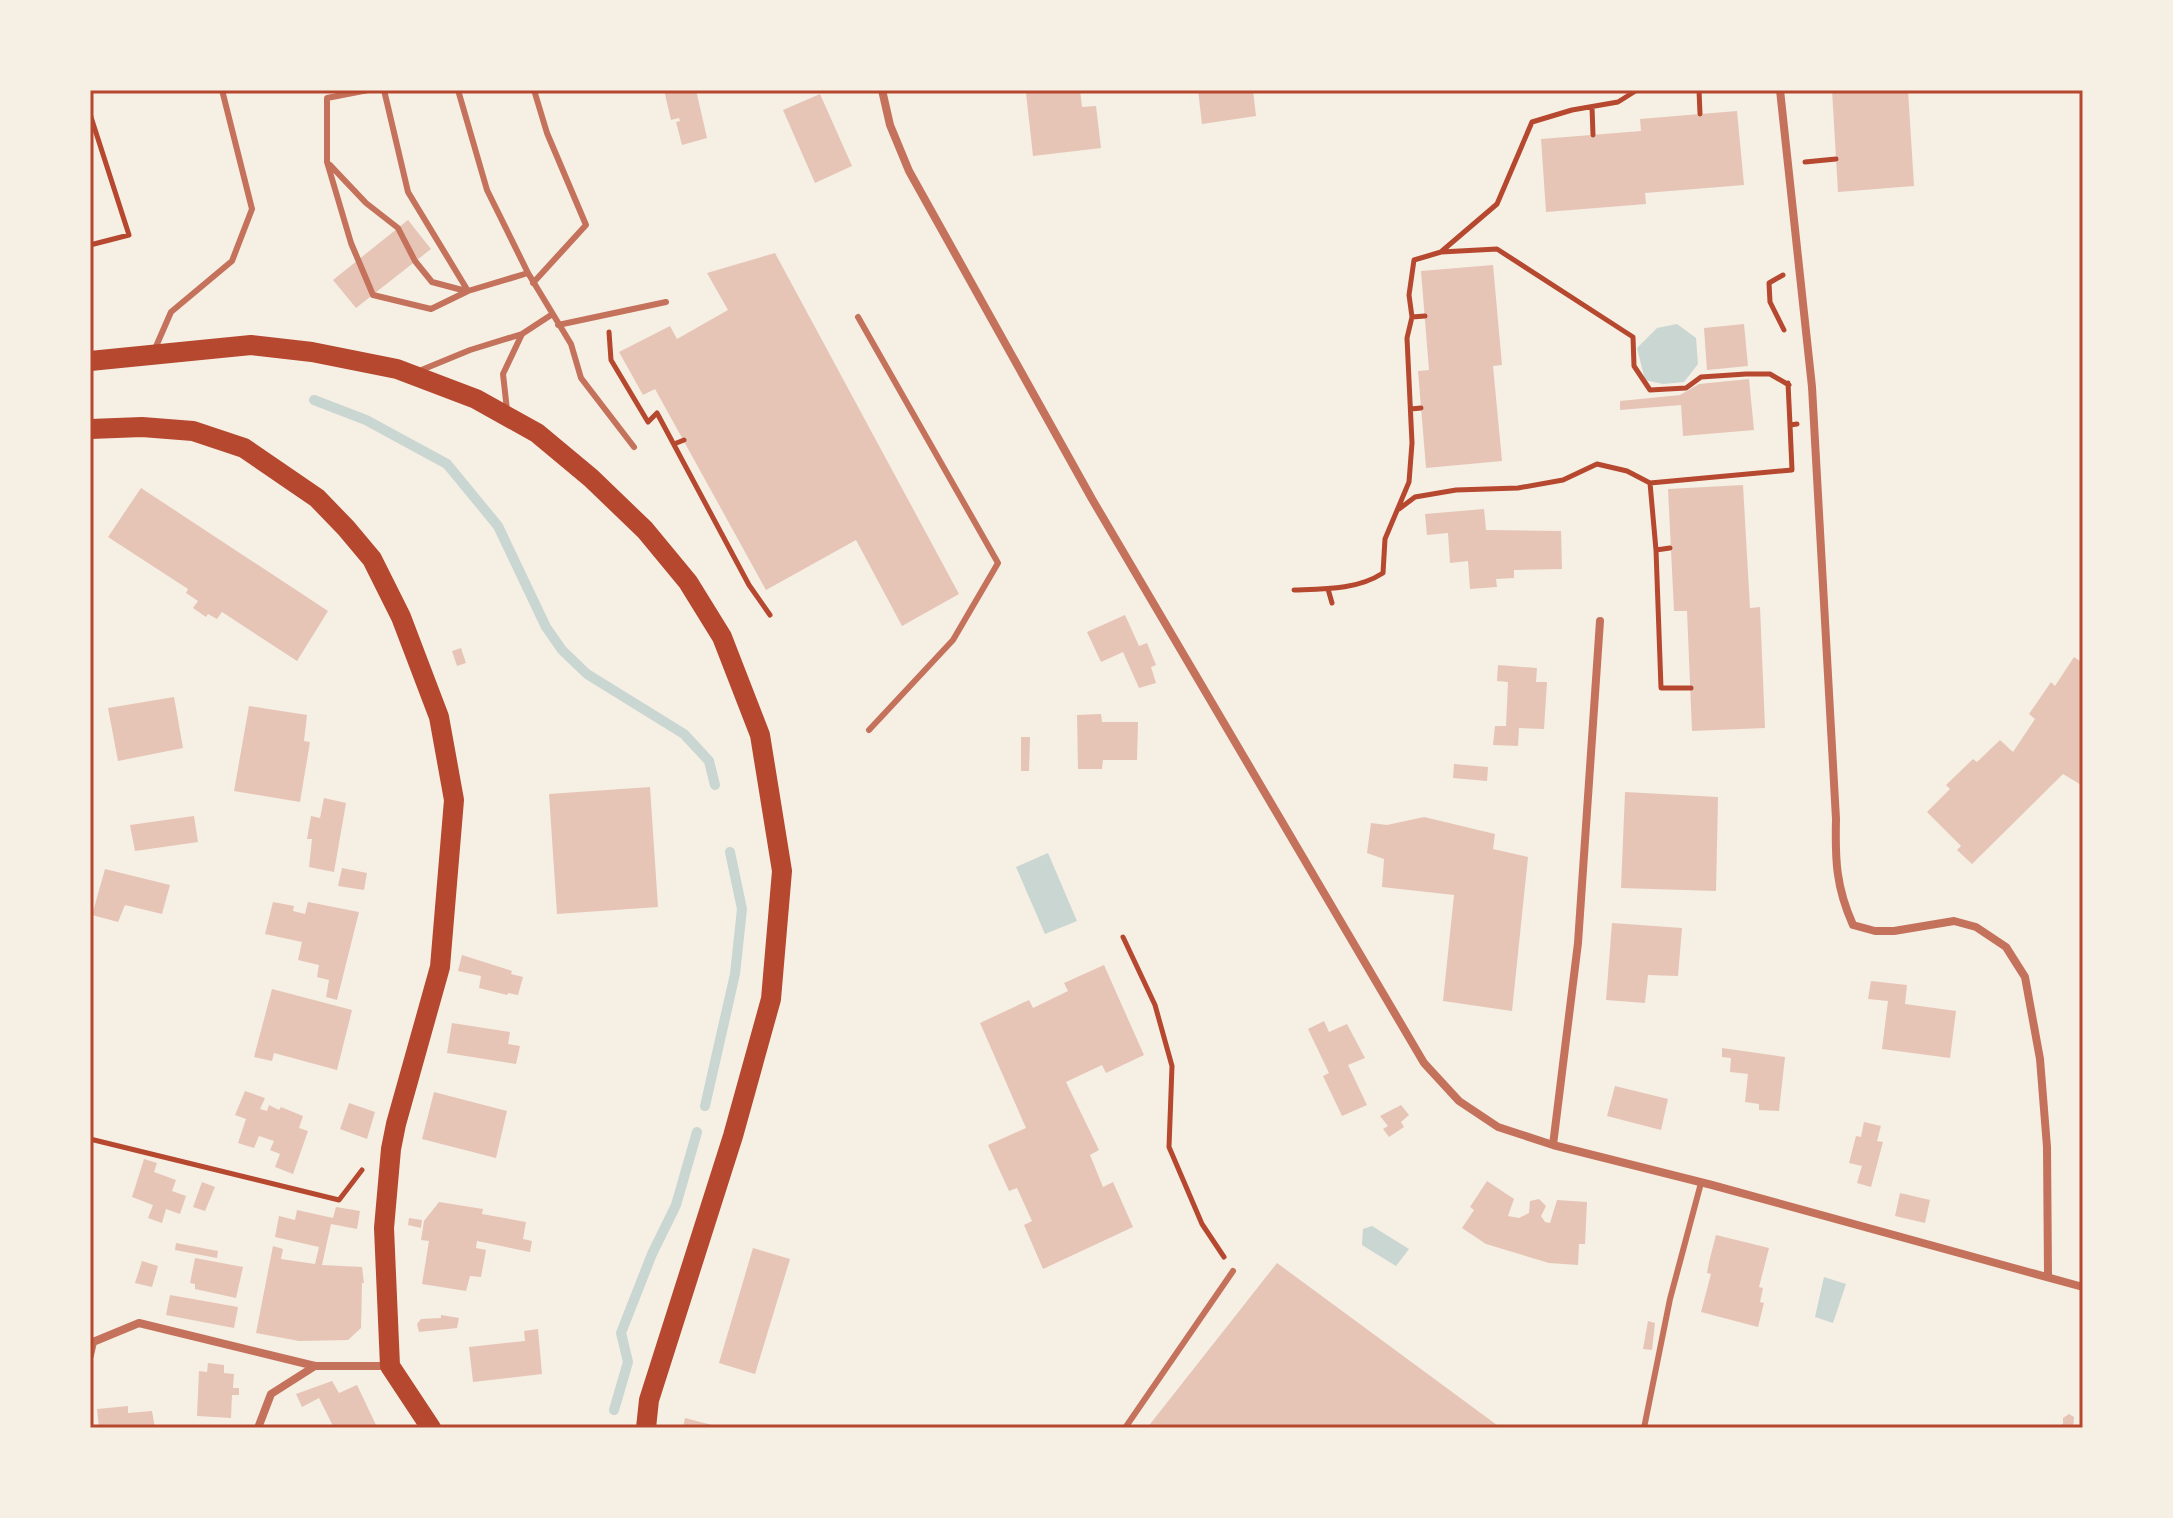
<svg xmlns="http://www.w3.org/2000/svg" width="2173" height="1518" font-family="Signika,sans-serif">
  <rect width="100%" height="100%" fill="#f6efe4"/>
  <path fill="#c9d6d2" d="M 1677,324 L 1696,338 L 1698,364 L 1684,382 L 1663,384 L 1645,380 L 1637,348 L 1657,328 Z
    M 1048,853 L 1077,921 L 1045,934 L 1016,867 Z
    M 1372,1226 L 1409,1249 L 1396,1266 L 1362,1245 L 1363,1229 Z
    M 1824,1277 L 1846,1284 L 1833,1323 L 1815,1317 Z"/>
  <g fill="none" stroke-linecap="round" stroke-linejoin="round">
    <path stroke="#c9d6d2" stroke-width="10" d="M 314,400 L 366,420 L 447,464 L 498,526 L 546,627 L 562,650 L 587,674 L 684,734 L 709,761 L 715,785
      M 705,1106 L 735,974 L 742,909 L 730,852
      M 614,1410 L 628,1362 L 621,1333 L 652,1254 L 676,1205 L 697,1132"/>
  </g>
  <path fill="#e6c5b7" d="M 664,90 L 696,90 L 707,138 L 682,145 L 676,122 L 680,121 L 679,118 L 671,120 Z
    M 1048,90 L 1080,90 L 1082,107 L 1096,106 L 1101,148 L 1033,156 L 1026,93 Z
    M 1198,90 L 1253,90 L 1256,116 L 1202,124 Z
    M 1832,90 L 1908,90 L 1914,186 L 1838,192 Z
    M 820,94 L 852,166 L 815,183 L 783,110 Z
    M 1737,111 L 1744,185 L 1645,193 L 1646,204 L 1546,212 L 1541,139 L 1641,131 L 1640,119 Z
    M 408,220 L 431,249 L 356,308 L 333,280 Z
    M 775,253 L 959,594 L 902,626 L 856,540 L 766,590 L 655,389 L 643,395 L 619,352 L 670,326 L 677,339 L 728,310 L 707,273 Z
    M 1493,265 L 1502,365 L 1493,366 L 1502,461 L 1426,468 L 1418,371 L 1429,370 L 1421,271 Z
    M 1744,324 L 1748,366 L 1707,370 L 1704,328 Z
    M 1749,379 L 1754,430 L 1683,436 L 1681,405 L 1620,410 L 1620,401 L 1680,395 L 1699,384 Z
    M 1743,485 L 1750,608 L 1760,607 L 1765,728 L 1692,731 L 1687,611 L 1674,611 L 1668,489 Z
    M 141,488 L 328,611 L 297,661 L 222,612 L 217,619 L 208,614 L 206,617 L 193,608 L 198,601 L 186,593 L 188,589 L 108,537 Z
    M 1484,509 L 1486,530 L 1561,531 L 1562,569 L 1514,570 L 1514,578 L 1496,579 L 1497,587 L 1470,589 L 1468,561 L 1450,563 L 1448,533 L 1427,535 L 1425,514 Z
    M 1125,615 L 1139,646 L 1147,643 L 1156,665 L 1151,667 L 1156,683 L 1139,688 L 1123,652 L 1101,662 L 1087,632 Z
    M 461,648 L 466,663 L 457,666 L 452,651 Z
    M 2074,657 L 2083,663 L 2083,786 L 2063,774 L 1972,864 L 1957,850 L 1961,846 L 1927,812 L 1950,789 L 1946,785 L 1973,759 L 1977,762 L 2000,740 L 2013,752 L 2035,719 L 2029,714 L 2051,682 L 2055,686 Z
    M 1498,665 L 1537,668 L 1536,682 L 1547,682 L 1544,729 L 1519,728 L 1518,746 L 1493,745 L 1495,726 L 1506,726 L 1508,682 L 1497,681 Z
    M 174,697 L 183,748 L 118,761 L 108,708 Z
    M 249,706 L 307,715 L 304,741 L 310,742 L 300,802 L 234,791 Z
    M 1101,714 L 1102,722 L 1138,722 L 1137,760 L 1103,760 L 1102,769 L 1078,769 L 1077,715 Z
    M 1021,737 L 1030,737 L 1029,771 L 1021,771 Z
    M 1454,764 L 1488,767 L 1487,781 L 1453,778 Z
    M 650,787 L 658,907 L 557,914 L 549,794 Z
    M 1625,792 L 1718,797 L 1716,891 L 1621,888 Z
    M 324,798 L 346,803 L 334,872 L 309,867 L 312,839 L 307,839 L 311,816 L 320,818 Z
    M 194,816 L 198,842 L 135,851 L 130,825 Z
    M 1424,817 L 1495,834 L 1493,849 L 1528,857 L 1512,1011 L 1443,1001 L 1454,895 L 1382,887 L 1384,859 L 1367,853 L 1371,823 L 1387,825 Z
    M 342,868 L 367,873 L 364,890 L 338,886 Z
    M 105,869 L 170,885 L 162,914 L 125,905 L 118,922 L 92,915 Z
    M 273,902 L 294,906 L 293,911 L 305,914 L 308,902 L 359,912 L 337,1000 L 326,997 L 329,980 L 317,977 L 319,965 L 298,960 L 302,942 L 265,934 Z
    M 1612,923 L 1682,928 L 1678,976 L 1648,975 L 1645,1003 L 1606,1000 Z
    M 462,955 L 512,971 L 511,974 L 523,977 L 518,995 L 508,993 L 507,995 L 479,988 L 481,976 L 458,971 Z
    M 1104,965 L 1144,1055 L 1106,1073 L 1102,1065 L 1066,1082 L 1099,1150 L 1090,1155 L 1103,1187 L 1113,1182 L 1133,1227 L 1043,1269 L 1024,1225 L 1032,1221 L 1017,1188 L 1009,1191 L 988,1145 L 1026,1128 L 980,1023 L 1029,1000 L 1033,1008 L 1068,991 L 1064,983 Z
    M 1871,981 L 1907,985 L 1905,1004 L 1956,1011 L 1950,1058 L 1882,1049 L 1888,1001 L 1868,999 Z
    M 272,989 L 352,1010 L 337,1070 L 274,1053 L 272,1061 L 254,1057 Z
    M 1324,1021 L 1329,1032 L 1347,1024 L 1365,1058 L 1348,1065 L 1367,1105 L 1342,1116 L 1323,1076 L 1329,1073 L 1308,1029 Z
    M 452,1023 L 510,1032 L 508,1044 L 520,1046 L 516,1064 L 447,1053 Z
    M 1722,1048 L 1785,1057 L 1779,1111 L 1759,1110 L 1759,1104 L 1745,1102 L 1748,1074 L 1730,1072 L 1731,1058 L 1722,1057 Z
    M 1615,1086 L 1668,1099 L 1661,1130 L 1607,1116 Z
    M 245,1091 L 265,1098 L 260,1109 L 267,1111 L 269,1105 L 279,1110 L 281,1107 L 303,1116 L 299,1128 L 308,1131 L 293,1174 L 275,1167 L 280,1154 L 270,1150 L 274,1141 L 259,1136 L 254,1148 L 238,1143 L 246,1119 L 235,1115 Z
    M 434,1092 L 507,1111 L 496,1158 L 422,1139 Z
    M 349,1103 L 375,1112 L 367,1139 L 340,1129 Z
    M 1401,1105 L 1409,1115 L 1401,1122 L 1404,1127 L 1389,1137 L 1383,1129 L 1388,1126 L 1380,1116 Z
    M 1864,1122 L 1881,1126 L 1877,1141 L 1883,1142 L 1871,1187 L 1857,1183 L 1862,1166 L 1849,1163 L 1856,1136 L 1861,1137 Z
    M 144,1159 L 157,1163 L 154,1172 L 176,1180 L 172,1191 L 186,1196 L 180,1214 L 166,1209 L 162,1223 L 148,1218 L 153,1205 L 132,1197 Z
    M 1487,1181 L 1514,1199 L 1508,1216 L 1519,1218 L 1529,1213 L 1530,1201 L 1539,1199 L 1546,1206 L 1541,1216 L 1545,1222 L 1550,1223 L 1557,1200 L 1587,1202 L 1585,1244 L 1579,1244 L 1578,1265 L 1549,1263 L 1486,1244 L 1462,1228 L 1474,1210 L 1470,1207 Z
    M 202,1182 L 215,1187 L 205,1211 L 193,1207 Z
    M 1900,1193 L 1930,1200 L 1925,1223 L 1895,1216 Z
    M 439,1202 L 483,1209 L 482,1214 L 526,1222 L 523,1239 L 532,1241 L 530,1252 L 477,1241 L 476,1248 L 486,1250 L 481,1277 L 470,1276 L 466,1291 L 422,1284 L 429,1241 L 421,1240 L 424,1221 Z
    M 336,1207 L 360,1211 L 357,1229 L 331,1224 L 322,1265 L 362,1267 L 364,1283 L 362,1283 L 361,1328 L 348,1340 L 299,1341 L 256,1333 L 273,1246 L 283,1249 L 281,1259 L 315,1264 L 319,1247 L 275,1237 L 279,1216 L 295,1220 L 297,1210 L 333,1218 Z
    M 409,1218 L 422,1220 L 421,1228 L 408,1225 Z
    M 1716,1235 L 1769,1248 L 1759,1287 L 1763,1288 L 1760,1302 L 1764,1303 L 1758,1327 L 1701,1312 L 1711,1274 L 1707,1273 L 1709,1262 Z
    M 176,1243 L 218,1251 L 217,1258 L 175,1250 Z
    M 753,1248 L 790,1259 L 755,1374 L 719,1363 Z
    M 195,1258 L 243,1267 L 236,1298 L 195,1289 L 195,1284 L 190,1283 Z
    M 142,1261 L 158,1266 L 152,1287 L 135,1283 Z
    M 1277,1263 L 1501,1428 L 1147,1428 Z
    M 170,1295 L 238,1307 L 234,1328 L 166,1315 Z
    M 441,1315 L 459,1318 L 457,1328 L 419,1332 L 417,1324 L 421,1319 L 441,1318 Z
    M 1648,1321 L 1655,1323 L 1652,1350 L 1643,1349 Z
    M 538,1329 L 542,1374 L 473,1382 L 469,1347 L 525,1341 L 524,1331 Z
    M 208,1363 L 224,1365 L 224,1373 L 234,1374 L 233,1388 L 239,1388 L 239,1395 L 232,1395 L 231,1418 L 197,1416 L 199,1371 L 207,1372 Z
    M 332,1381 L 339,1393 L 357,1385 L 376,1425 L 369,1428 L 334,1428 L 319,1398 L 302,1407 L 296,1394 Z
    M 128,1406 L 128,1413 L 152,1411 L 155,1428 L 99,1428 L 97,1409 Z
    M 2069,1414 L 2074,1417 L 2073,1428 L 2057,1428 L 2063,1424 L 2063,1418 Z
    M 685,1418 L 712,1425 L 711,1428 L 683,1428 Z"/>
  <g fill="none" stroke-linecap="round" stroke-linejoin="round">
    <path stroke="#b5482f" stroke-width="5" d="M 1699,90 L 1700,114
      M 1592,107 L 1593,135
      M 90,114 L 129,235 L 90,245
      M 1805,162 L 1836,159
      M 1442,251 L 1497,204 L 1532,122 L 1572,110 L 1618,102 L 1637,90
      M 1783,275 L 1769,283 L 1770,302 L 1784,330
      M 1412,317 L 1409,295 L 1414,260 L 1441,252 L 1497,249 L 1633,337 L 1634,366 L 1650,390 L 1686,388 L 1701,377 L 1746,374 L 1770,374 L 1789,385
      M 609,332 L 611,360 L 648,422 L 657,413 L 749,585 L 770,615
      M 1788,383 L 1790,425
      M 1411,409 L 1421,408
      M 674,444 L 684,440
      M 1650,483 L 1656,550 L 1670,548
      M 1399,509 L 1415,497 L 1456,490 L 1518,488 L 1563,480 L 1597,464 L 1627,471 L 1650,483 L 1792,470 L 1790,425 L 1797,424
      M 1656,550 L 1661,688 L 1691,688
      M 1328,589 L 1332,603
      M 1294,590 C 1324,589 1357,590 1383,573 L 1385,539 L 1409,482 L 1412,443 L 1407,338 L 1412,317 L 1425,316
      M 1123,937 L 1155,1005 L 1172,1066 L 1169,1147 L 1202,1224 L 1224,1257
      M 90,1139 L 339,1200 L 362,1170"/>
    <path stroke="#c5725c" stroke-width="6" d="M 368,90 L 327,98 L 327,162 L 351,243 L 373,295 L 431,309 L 468,291
      M 384,90 L 408,192 L 468,291 L 528,273
      M 458,90 L 487,190 L 528,273 L 571,344 L 581,378 L 634,447
      M 330,165 L 366,203 L 398,228 L 415,261 L 432,282 L 466,291
      M 533,283 L 586,225 L 547,133 L 534,90
      M 858,317 L 998,563 L 953,640 L 869,730
      M 558,325 L 666,302
      M 154,351 L 171,312 L 232,261 L 252,209 L 222,90
      M 419,371 L 470,350 L 522,334 L 551,315
      M 507,410 L 503,374 L 522,334
      M 1125,1428 L 1233,1271
      M 1644,1428 L 1670,1299 L 1701,1183"/>
    <path stroke="#c5725c" stroke-width="8" d="M 882,90 L 890,125 L 909,171 L 1092,499 L 1424,1063 L 1459,1101 L 1498,1127 L 1553,1145 L 1712,1185 L 2083,1287
      M 1780,90 L 1812,387 L 1836,819 C 1835,860 1836,887 1853,925 L 1875,931 L 1894,931 L 1954,921 L 1976,927 L 2006,947 L 2025,977 L 2040,1059 L 2047,1147 L 2048,1276
      M 1553,1145 L 1578,943 L 1600,621
      M 90,1355 L 93,1342 L 139,1323 L 315,1366 L 390,1366
      M 258,1428 L 271,1394 L 315,1366"/>
    <path stroke="#b5482f" stroke-width="20" d="M 90,361 L 251,345 L 312,352 L 397,369 L 476,399 L 537,433 L 591,478 L 645,530 L 688,582 L 722,637 L 760,735 L 782,871 L 771,999 L 733,1136 L 649,1400 L 646,1428
      M 90,429 L 142,427 L 193,431 L 244,448 L 317,498 L 346,528 L 372,559 L 401,617 L 439,717 L 454,800 L 440,967 L 396,1124 L 391,1149 L 384,1228 L 390,1366 L 431,1428"/>
  </g>
  <rect width="2173" height="1518" fill="none" stroke="#f6efe4" stroke-width="184"/>
  <rect x="92" y="92" width="1989" height="1334" fill="none" stroke="#b5482f" stroke-width="3"/>
</svg>
